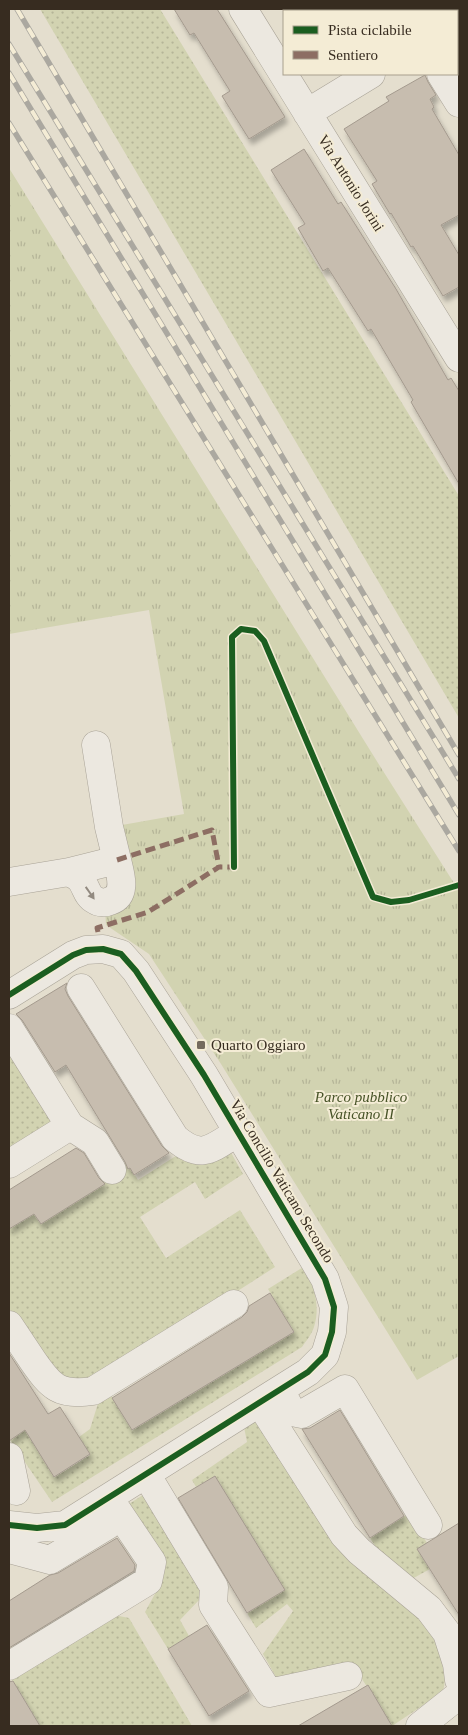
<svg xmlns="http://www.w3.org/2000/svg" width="468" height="1735" font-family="'Times New Roman',serif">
  <defs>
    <pattern id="grass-dots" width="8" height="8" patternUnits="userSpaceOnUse" patternTransform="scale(1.25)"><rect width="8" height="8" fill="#d2d3b1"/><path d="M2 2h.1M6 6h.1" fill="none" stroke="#b5b598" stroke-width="1.8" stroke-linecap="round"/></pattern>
    <pattern id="park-tufts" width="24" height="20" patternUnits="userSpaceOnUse" patternTransform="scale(1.25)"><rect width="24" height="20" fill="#d2d3b1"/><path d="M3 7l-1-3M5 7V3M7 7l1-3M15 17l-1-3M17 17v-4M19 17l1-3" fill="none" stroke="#b5b598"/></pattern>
    <filter id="shadow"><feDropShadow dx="3" dy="5.5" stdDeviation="2.5" flood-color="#0004"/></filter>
  </defs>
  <rect width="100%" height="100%" fill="#e4dece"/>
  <path fill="url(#grass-dots)" d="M 40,9 L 160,9 L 459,496 L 459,718 Z
    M 9,1043 L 61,1125 L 9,1158 Z
    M 229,1149 L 243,1174 L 205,1199 L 195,1182 L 140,1217 L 166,1258 L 240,1210 L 275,1267 L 95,1382 L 74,1383 L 54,1375 L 9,1308 L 9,1229 L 34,1214 L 41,1224 L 99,1179 L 126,1162 L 138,1180 L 179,1154 Z
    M 305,1266 C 313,1285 321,1305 314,1327 C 312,1334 306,1341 302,1347 L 52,1502 L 10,1440 L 25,1430 L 55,1477 L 90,1455 L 79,1437 L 90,1429 L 100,1397 L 109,1392 L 133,1430 L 294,1332 L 268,1289 Z
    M 256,1419 L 438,1632 L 446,1675 L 443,1692 L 392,1726 L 355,1668 L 280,1684 L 263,1654 L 293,1611 L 287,1604 L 256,1628 L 247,1613 L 284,1590 L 215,1476 L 196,1487 L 192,1480 L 247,1442 L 244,1427 Z
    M 146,1493 L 200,1580 L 200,1599 L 180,1620 L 189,1636 L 168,1649 L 145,1612 L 162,1581 L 160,1553 L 129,1504 Z
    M 409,1513 L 427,1543 L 430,1569 L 410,1580 L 379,1552 L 370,1538 Z
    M 109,1614 L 129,1618 L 192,1726 L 40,1726 L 9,1675 Z"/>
  <path fill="url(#park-tufts)" d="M 9,168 L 378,763 L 459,891 L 459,1356 L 417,1380 L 221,1064 L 149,954 L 106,925 L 105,908 L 122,825 L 184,814 L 149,610 L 9,634 Z"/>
  <path fill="#c7bdaf" stroke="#a49a8e" filter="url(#shadow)" d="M 174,9 L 217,9 L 285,117 L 249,139 L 222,96 L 230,91 L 194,33 L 190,35 Z
    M 425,75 L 428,82 L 436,95 L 430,99 L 434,107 L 432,109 L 459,155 L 459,215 L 441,225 L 459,255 L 459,287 L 443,296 L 413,246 L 411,247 L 391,213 L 390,214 L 372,184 L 377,181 L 344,129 L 389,101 L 386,97 Z
    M 304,149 L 338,204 L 341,202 L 396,289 L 448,380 L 451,378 L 459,391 L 459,484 L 411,402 L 413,400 L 371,329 L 368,331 L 328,268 L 323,271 L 298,228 L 305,224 L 271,170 Z
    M 67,983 L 65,989 L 68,996 L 162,1146 L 169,1153 L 134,1175 L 130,1168 L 128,1169 L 125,1162 L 66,1065 L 55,1072 L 22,1020 L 16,1014 Z
    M 76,1148 L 84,1153 L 99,1178 L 105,1184 L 41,1224 L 34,1214 L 9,1229 L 9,1190 Z
    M 270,1293 L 294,1332 L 132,1430 L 112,1398 L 242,1317 L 247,1312 L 249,1306 Z
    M 9,1353 L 48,1414 L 60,1407 L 90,1454 L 54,1477 L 25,1430 L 9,1441 Z
    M 340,1410 L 404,1516 L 370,1538 L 302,1429 L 310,1428 Z
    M 215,1476 L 285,1590 L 247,1613 L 178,1498 Z
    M 459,1523 L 459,1615 L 417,1549 Z
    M 117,1538 L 135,1565 L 134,1571 L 9,1648 L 9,1601 L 50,1575 L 58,1573 Z
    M 207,1625 L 249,1691 L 209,1716 L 168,1649 Z
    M 13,1681 L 40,1726 L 9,1726 L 9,1682 Z
    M 368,1685 L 392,1726 L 298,1726 Z"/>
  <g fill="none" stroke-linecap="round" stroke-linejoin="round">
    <g stroke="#a9a397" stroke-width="29">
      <path id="minor" d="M 243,9 L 459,358
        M 400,9 L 402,11
        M 457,21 L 459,19
        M 441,74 L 459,103
        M 307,113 L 371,74
        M 96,745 L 109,827 L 117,860
        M 9,882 L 69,872 L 117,860 C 120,873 128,895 110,901 C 106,903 99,903 95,900 C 86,896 86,884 79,878 C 77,876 72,874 69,872
        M 81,988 L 175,1138 C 202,1161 212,1148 238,1132
        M 9,995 L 73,955 L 86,950 L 103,949 L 121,954 L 136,971 L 204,1075 L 325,1279 L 334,1307 L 332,1332 L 325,1355 L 308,1372 L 65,1525 L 37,1528 L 9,1525
        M 9,1028 L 70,1126 L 95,1142 L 112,1170
        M 9,1164 L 70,1126
        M 9,1325 C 17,1337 25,1349 33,1361 C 51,1387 59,1396 93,1391 L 234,1304
        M 280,1390 L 292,1412 L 302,1414 L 345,1389 L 428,1525
        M 260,1403 L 344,1535 L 359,1551 L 429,1609 L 447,1633 L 457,1664 L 459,1680
        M 9,1457 L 16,1491
        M 152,1484 L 214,1587 L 213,1605 L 269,1693 L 348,1676
        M 9,1549 L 50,1560 L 108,1525
        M 9,1666 L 148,1581 L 152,1562 L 115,1507
        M 420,1726 L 459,1695"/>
    </g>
    <use href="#minor" stroke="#ece8e0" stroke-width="28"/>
    <g stroke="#aba8a0" stroke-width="5.5">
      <path id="rail" d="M 17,9 L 459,755
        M 9,44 L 459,779
        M 9,73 L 459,815
        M 9,123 L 459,851"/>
    </g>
    <use href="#rail" stroke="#f4ecd5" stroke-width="4" stroke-dasharray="11" stroke-linecap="butt"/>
    <path stroke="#8d6e63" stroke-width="5" stroke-dasharray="10 5" stroke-linecap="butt" d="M 117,860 L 212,830 L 219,867
      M 98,932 L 97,928 L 148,912 L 219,867 L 234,867"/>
    <g stroke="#f4ecd5" stroke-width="9">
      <path id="cycleway" d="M 234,867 L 232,637 L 241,629 L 255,631 L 264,641 L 373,897 L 391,902 L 409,900 L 459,885
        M 9,995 L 73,955 L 86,950 L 103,949 L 121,954 L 136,971 L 204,1075 L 325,1279 L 334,1307 L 332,1332 L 325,1355 L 308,1372 L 65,1525 L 37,1528 L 9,1525"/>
    </g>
    <use href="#cycleway" stroke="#1b5e20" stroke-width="6"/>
  </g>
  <defs><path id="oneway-solid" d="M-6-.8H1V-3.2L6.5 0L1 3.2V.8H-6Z" transform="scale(1.25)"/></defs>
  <use fill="#928a80" href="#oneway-solid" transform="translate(90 893) rotate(55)"/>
  <rect fill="#746a5d" stroke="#f4ecd5" stroke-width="2" x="196" y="1040" width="10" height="10" rx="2.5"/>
  <g text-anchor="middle" stroke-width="4" stroke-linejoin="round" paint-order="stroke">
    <g font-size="15" fill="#372c20" stroke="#f4ecd5">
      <text transform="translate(351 183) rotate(58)" y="5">Via Antonio Jorini</text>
      <text transform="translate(282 1181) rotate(59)" y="5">Via Concilio Vaticano Secondo</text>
    </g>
    <g font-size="15" fill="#372c20" stroke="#f4ecd5" text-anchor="start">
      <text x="211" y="1050">Quarto Oggiaro</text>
    </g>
    <g font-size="15" font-style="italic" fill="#475327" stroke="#f4ecd5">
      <text x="361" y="1102">Parco pubblico<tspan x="361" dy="17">Vaticano II</tspan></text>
    </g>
  </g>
  <rect width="468" height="1735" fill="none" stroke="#372c20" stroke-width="20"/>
  <rect x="283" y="10" width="175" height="65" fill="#f4ecd5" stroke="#a89f8d"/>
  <rect x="293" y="26" width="25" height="8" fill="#1b5e20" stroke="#a89f8d"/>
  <text x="328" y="35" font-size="15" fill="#372c20">Pista ciclabile</text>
  <rect x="293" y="51" width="25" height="8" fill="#8d6e63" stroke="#a89f8d"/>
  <text x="328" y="60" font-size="15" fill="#372c20">Sentiero</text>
</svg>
